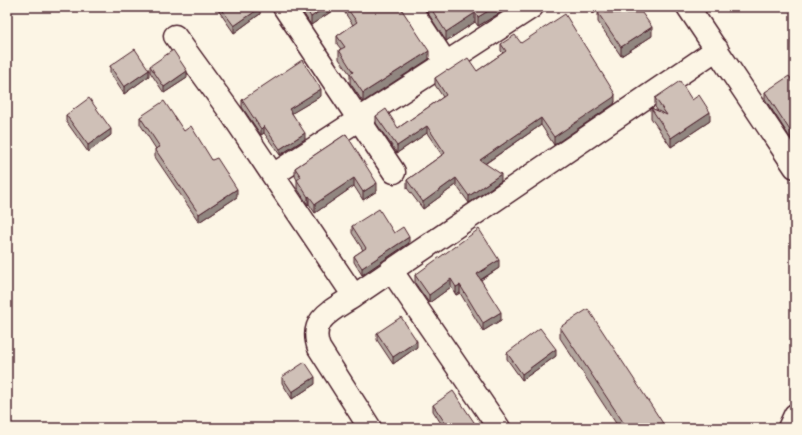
<svg xmlns="http://www.w3.org/2000/svg" width="802" height="435" font-family="'Indie Flower',sans-serif">
  <rect width="100%" height="100%" fill="#fcf5e5"/>
  <filter id="ink" filterUnits="userSpaceOnUse"><feTurbulence type="fractalNoise" baseFrequency=".025" numOctaves="2"/><feDisplacementMap in="SourceGraphic" scale="8" xChannelSelector="R" yChannelSelector="G"/><feConvolveMatrix kernelMatrix="1 2 1 2 8 2 1 2 1" color-interpolation-filters="sRGB"/></filter>
  <g filter="url(#ink)">
    <g fill="none" stroke-linecap="round" stroke-linejoin="round">
      <g stroke="#4a1f2b" stroke-width="25">
        <path id="minor" d="M 284,7 L 394,172
          M 409,7 L 446,63
          M 688,7 L 795,167
          M 175,36 L 233,116 L 354,296 C 333,310 308,319 319,348 L 370,428
          M 273,175 L 532,7
          M 391,270 L 499,428
          M 354,296 L 717,49"/>
      </g>
      <g stroke="#4a1f2b" stroke-width="25">
        <path id="major" d="M 789,428 L 795,415"/>
      </g>
      <use href="#minor" stroke="#fcf5e5" stroke-width="22"/>
      <use href="#major" stroke="#fcf5e5" stroke-width="22"/>
    </g>
    <path fill="#b2a59d" stroke="#4a1f2b" d="M 216,7 L 259,7 L 260,14 L 234,33 Z
      M 302,7 L 338,7 L 311,25 L 302,11 Z
      M 341,7 L 400,7 L 429,59 L 363,102 L 350,83 L 350,74 L 339,59 L 339,50 L 341,49 L 337,44 L 337,36 L 353,25 Z
      M 424,7 L 510,7 L 478,26 L 475,22 L 446,41 Z
      M 588,7 L 603,7 L 593,14 Z
      M 598,13 L 652,36 L 621,56 L 598,22 Z
      M 795,35 L 795,48 L 792,44 L 792,38 Z
      M 521,43 L 615,101 L 614,104 L 554,145 L 541,125 L 485,164 L 501,181 L 469,203 L 456,185 L 423,209 L 407,188 L 407,180 L 442,155 L 427,133 L 397,153 L 376,123 L 376,116 L 398,128 L 443,97 L 435,85 L 435,78 L 448,71 L 477,71 L 503,53 L 501,51 L 501,44 Z
      M 110,66 L 149,76 L 124,94 L 110,73 Z
      M 150,66 L 187,78 L 164,93 L 150,72 Z
      M 795,84 L 791,139 L 765,99 L 765,92 Z
      M 321,96 L 292,113 L 305,139 L 280,155 L 264,133 L 261,135 L 242,107 L 242,100 Z
      M 655,98 L 692,100 L 710,121 L 671,147 L 651,118 L 651,108 L 658,111 L 655,107 Z
      M 66,115 L 111,135 L 88,152 L 66,121 Z
      M 140,117 L 184,131 L 212,160 L 237,197 L 199,222 L 155,157 L 155,149 L 156,149 L 140,124 Z
      M 346,134 L 377,191 L 363,200 L 354,186 L 315,213 L 309,204 L 308,205 L 297,188 L 297,180 L 295,176 L 295,168 Z
      M 352,226 L 394,233 L 409,243 L 362,275 L 354,262 L 354,256 L 363,250 L 352,233 Z
      M 499,268 L 481,280 L 501,320 L 483,331 L 460,293 L 456,295 L 451,287 L 429,303 L 415,283 L 415,275 Z
      M 560,327 L 666,428 L 619,428 L 560,338 Z
      M 377,333 L 417,347 L 393,364 L 377,340 Z
      M 507,353 L 556,356 L 522,380 L 507,359 Z
      M 282,377 L 315,384 L 292,399 L 282,383 Z
      M 433,405 L 478,428 L 444,428 L 433,411 Z"/>
    <path fill="#918680" stroke="#4a1f2b" d="M 326,7 L 338,7 L 311,25 L 311,17 Z
      M 495,7 L 510,7 L 478,26 L 478,17 Z
      M 593,7 L 603,7 L 593,14 Z
      M 260,8 L 260,14 L 234,33 L 234,26 Z
      M 475,13 L 475,22 L 446,41 L 446,32 Z
      M 652,27 L 652,36 L 621,56 L 621,47 Z
      M 429,51 L 429,59 L 363,102 L 363,93 Z
      M 149,70 L 149,76 L 124,94 L 124,87 Z
      M 187,71 L 187,78 L 164,93 L 164,87 Z
      M 321,89 L 321,96 L 289,115 L 289,109 Z
      M 615,94 L 615,101 L 614,104 L 554,145 L 554,137 Z
      M 710,112 L 710,121 L 671,147 L 671,138 Z
      M 541,118 L 541,125 L 480,167 L 480,160 Z
      M 264,126 L 264,133 L 261,135 L 261,129 Z
      M 427,126 L 427,133 L 397,153 L 397,146 Z
      M 111,129 L 111,135 L 88,152 L 88,145 Z
      M 795,130 L 795,136 L 791,139 L 791,132 Z
      M 305,133 L 305,139 L 280,155 L 280,149 Z
      M 501,174 L 501,181 L 469,203 L 469,196 Z
      M 354,178 L 354,186 L 315,213 L 315,204 Z
      M 456,178 L 456,185 L 423,209 L 423,202 Z
      M 377,183 L 377,191 L 363,200 L 363,192 Z
      M 237,189 L 237,197 L 199,222 L 199,214 Z
      M 309,196 L 309,204 L 308,205 L 308,197 Z
      M 409,237 L 409,243 L 362,275 L 362,268 Z
      M 499,260 L 499,268 L 477,282 L 477,274 Z
      M 451,279 L 451,287 L 429,303 L 429,295 Z
      M 460,285 L 460,293 L 456,295 L 456,287 Z
      M 501,312 L 501,320 L 483,331 L 483,323 Z
      M 417,341 L 417,347 L 393,364 L 393,357 Z
      M 556,349 L 556,356 L 522,380 L 522,374 Z
      M 315,377 L 315,384 L 292,399 L 292,392 Z"/>
    <path fill="#cfc0b7" stroke="#4a1f2b" d="M 220,7 L 259,7 L 260,8 L 234,26 Z
      M 305,7 L 326,7 L 311,17 Z
      M 346,7 L 400,7 L 429,51 L 363,93 L 350,74 L 353,72 L 339,50 L 345,47 L 337,36 L 357,22 Z
      M 430,7 L 495,7 L 478,17 L 475,13 L 446,32 Z
      M 598,13 L 642,13 L 652,27 L 621,47 Z
      M 565,14 L 615,94 L 614,97 L 554,137 L 541,118 L 480,160 L 501,174 L 469,196 L 456,178 L 423,202 L 407,180 L 445,153 L 427,126 L 397,146 L 376,116 L 386,109 L 398,128 L 446,95 L 435,78 L 447,70 L 448,71 L 468,58 L 477,71 L 506,51 L 501,44 L 515,35 L 521,43 Z
      M 795,35 L 795,42 L 792,38 Z
      M 135,49 L 149,70 L 124,87 L 110,66 Z
      M 173,50 L 187,71 L 164,87 L 150,66 Z
      M 302,60 L 321,89 L 289,109 L 305,133 L 280,149 L 264,126 L 261,129 L 242,100 Z
      M 789,76 L 795,84 L 795,130 L 791,132 L 765,92 Z
      M 680,81 L 692,100 L 699,95 L 710,112 L 671,138 L 651,108 L 667,115 L 655,98 Z
      M 89,98 L 111,129 L 88,145 L 66,115 Z
      M 164,101 L 184,131 L 191,126 L 212,160 L 217,158 L 237,189 L 199,214 L 155,149 L 160,147 L 140,117 Z
      M 346,134 L 377,183 L 363,192 L 354,178 L 315,204 L 309,196 L 308,197 L 297,180 L 301,177 L 295,168 Z
      M 379,209 L 394,233 L 403,227 L 409,237 L 362,268 L 354,256 L 366,248 L 352,226 Z
      M 479,229 L 499,260 L 477,274 L 501,312 L 483,323 L 460,285 L 456,287 L 451,279 L 429,295 L 415,275 Z
      M 588,309 L 666,428 L 627,428 L 560,327 Z
      M 401,317 L 417,341 L 393,357 L 377,333 Z
      M 540,328 L 556,349 L 522,374 L 507,353 Z
      M 305,362 L 315,377 L 292,392 L 282,377 Z
      M 453,391 L 478,428 L 446,428 L 444,425 L 446,424 L 433,405 Z"/>
  </g>
  <rect width="802" height="435" fill="none" stroke="#fcf5e5" stroke-width="24"/>
  <rect x="12" y="12" width="778" height="411" fill="none" stroke="#4a1f2b" stroke-width="1.5" filter="url(#ink)"/>
</svg>
